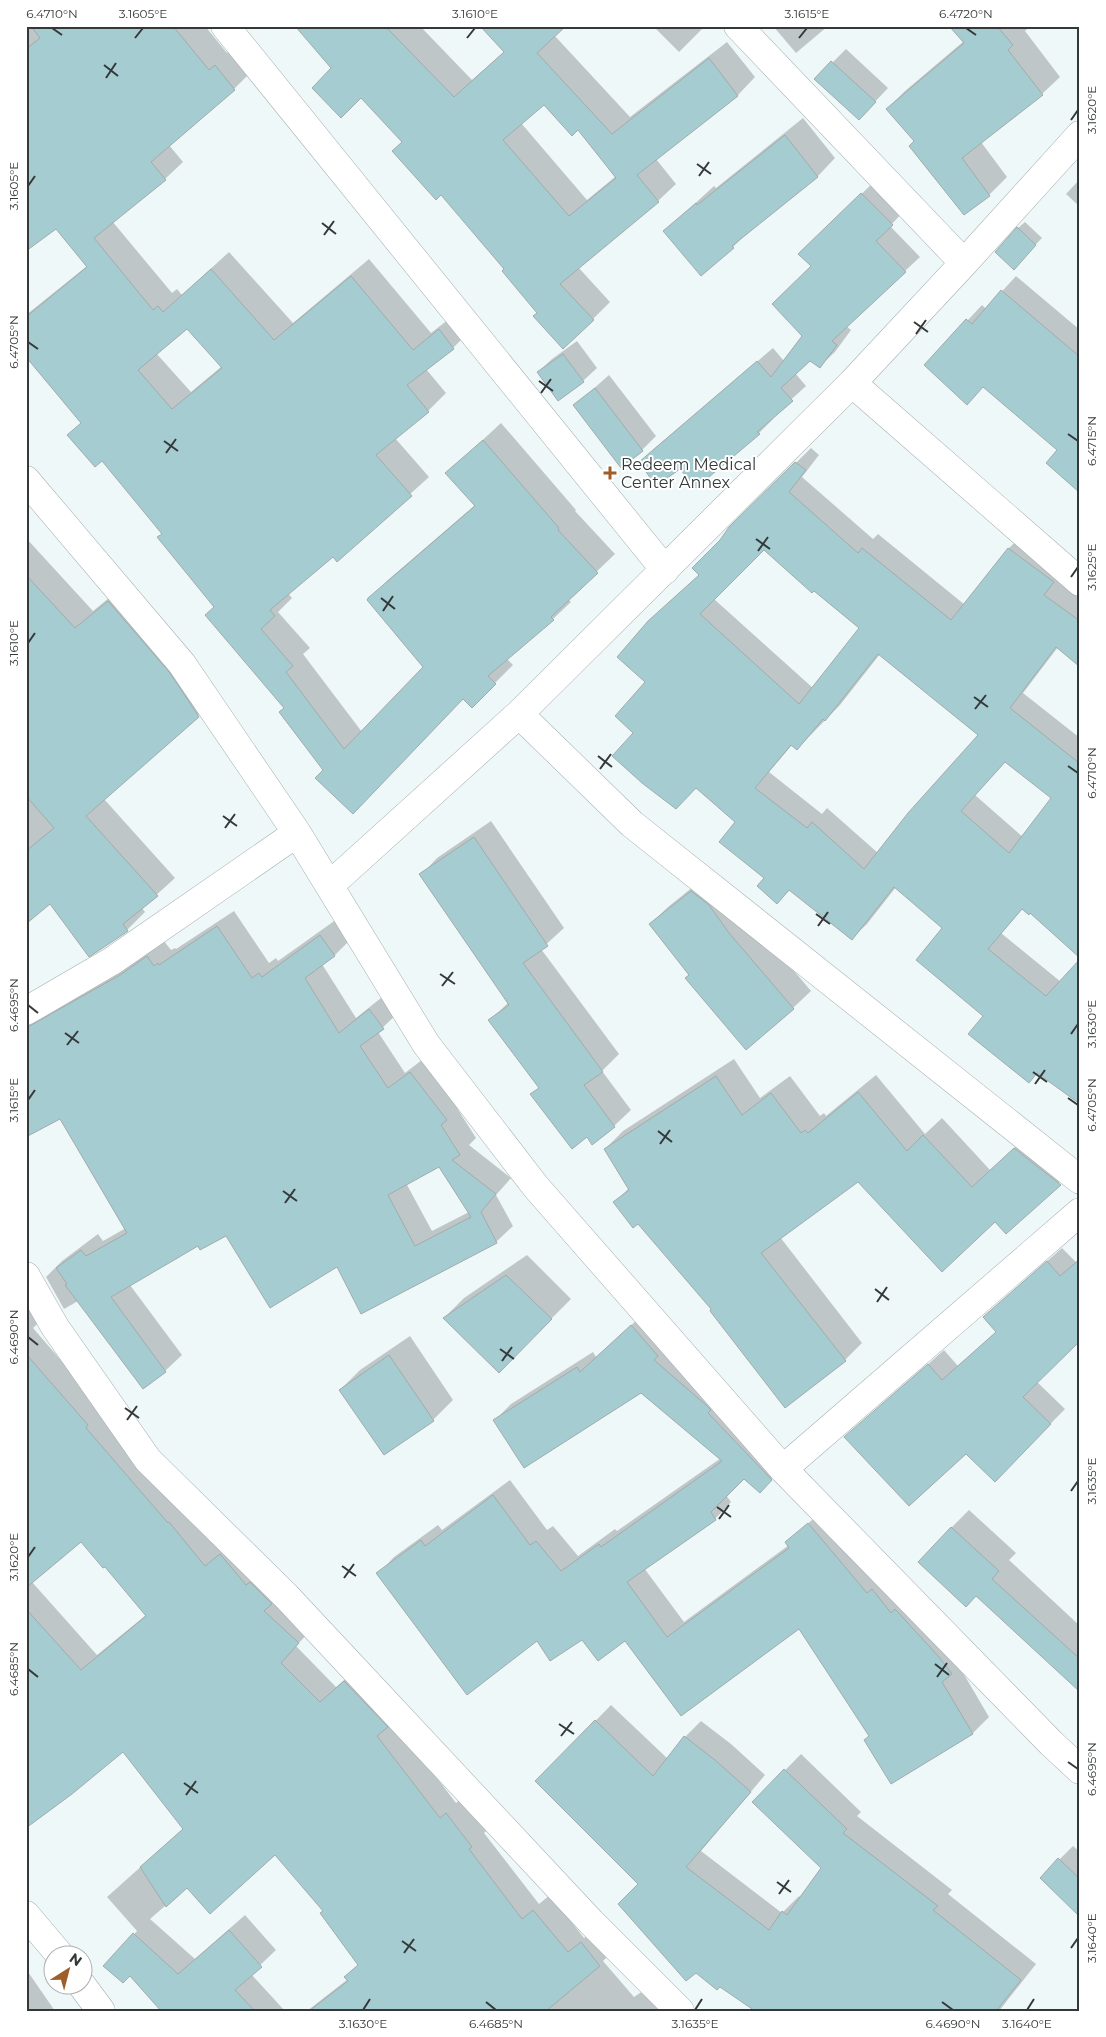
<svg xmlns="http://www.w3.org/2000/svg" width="1106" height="2037" font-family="Montserrat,sans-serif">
  <rect width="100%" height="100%" fill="#eff8f9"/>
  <path fill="#0003" fill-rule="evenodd" d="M 26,26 L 205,26 L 227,53 L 233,48 L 252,71 L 234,89 L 169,145 L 183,162 L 165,179 L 112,221 L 172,293 L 177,289 L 182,295 L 229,252 L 293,323 L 369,259 L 431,333 L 458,312 L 471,330 L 453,348 L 426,369 L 446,393 L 428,411 L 395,438 L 429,477 L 337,560 L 333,555 L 288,593 L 292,598 L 278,612 L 310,648 L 303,654 L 362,732 L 425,667 L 369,599 L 388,580 L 475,505 L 447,473 L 501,423 L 576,510 L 575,511 L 615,554 L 568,599 L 571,602 L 553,619 L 507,659 L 513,665 L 472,706 L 463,698 L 325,770 L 285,707 L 163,533 L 102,460 L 69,435 L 82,422 L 26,355 L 26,315 L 87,266 L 56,227 L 26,250 ZM 187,327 L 222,366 L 191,392 L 156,353 Z
    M 297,26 L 420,26 L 472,80 L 505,51 L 554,35 L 630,117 L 727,42 L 755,77 L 738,95 L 656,159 L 676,184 L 658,201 L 578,267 L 610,302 L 593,319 L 538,313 L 506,269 L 403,142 L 333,68 ZM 544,103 L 578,128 L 616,176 L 587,200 L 521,123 Z
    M 653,26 L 705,26 L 679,52 Z
    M 773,26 L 828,26 L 796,53 Z
    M 951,26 L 1030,26 L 1025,31 L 1060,77 L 1042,94 L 981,142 L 1007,177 L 989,195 L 916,141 L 887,109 L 905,91 L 964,41 Z
    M 846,49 L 888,88 L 872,105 L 816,79 Z
    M 803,118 L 835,158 L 818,176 L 751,229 L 733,247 L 701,274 L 665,231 L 714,186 L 716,188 Z
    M 877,179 L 906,209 L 890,226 L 920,257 L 846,326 L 851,330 L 835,352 L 820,366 L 810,359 L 795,373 L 806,386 L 772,417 L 773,419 L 759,433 L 696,486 L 680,467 L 640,463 L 655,448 L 773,348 L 784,361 L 804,336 L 815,239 Z
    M 1080,179 L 1080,207 L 1066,194 Z
    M 1025,222 L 1042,238 L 1020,261 L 1018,228 Z
    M 1016,276 L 1080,330 L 1080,491 L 1059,450 L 984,386 L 926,365 L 982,305 L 986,309 Z
    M 577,341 L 597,368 L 583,381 L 538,372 L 552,359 Z
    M 609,375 L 656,436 L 642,450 L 621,466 L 575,405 Z
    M 811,448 L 819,455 L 802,477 L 873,539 L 878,534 L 965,605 L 1009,548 L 1024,534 L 1057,580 L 1080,596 L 1080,665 L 1058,647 L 1023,693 L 1080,738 L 1080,865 L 1030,911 L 1023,908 L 1001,933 L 1061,982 L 1038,1072 L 1028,1082 L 985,1016 L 944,928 L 896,887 L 867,924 L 852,938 L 790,890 L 777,902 L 736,821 L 635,732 L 647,682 L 700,575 L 721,541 L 730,528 ZM 764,549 L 860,628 L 813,688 L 714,599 ZM 880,654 L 980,734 L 878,853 L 827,808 L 822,814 L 769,772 L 792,745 L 797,749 L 840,705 ZM 1006,761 L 1053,798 L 1023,837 L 975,795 Z
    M 26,538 L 93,611 L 126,584 L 216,699 L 104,799 L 175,878 L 142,908 L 145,912 L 127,930 L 89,955 L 50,903 L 26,923 Z
    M 491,821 L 564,928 L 541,949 L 619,1054 L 602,1071 L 631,1110 L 614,1126 L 592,1143 L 587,1136 L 532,1095 L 540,1087 L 490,1020 L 509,1002 L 421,875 L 437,858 Z
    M 709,874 L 747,915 L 811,991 L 793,1008 L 690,974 L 650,924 L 668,907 Z
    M 234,911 L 269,963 L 276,958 L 278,961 L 337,919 L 351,939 L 335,955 L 322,964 L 356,1018 L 386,994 L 399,1012 L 378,1032 L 405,1073 L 427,1056 L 462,1103 L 457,1108 L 476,1138 L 469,1145 L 511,1178 L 496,1195 L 513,1226 L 496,1242 L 337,1265 L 227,1235 L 198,1245 L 130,1285 L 182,1355 L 165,1371 L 78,1301 L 64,1309 L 46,1277 L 62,1261 L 98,1234 L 103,1241 L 126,1228 L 60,1118 L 26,1136 L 26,1022 L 164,941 L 171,950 L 175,948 L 176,949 ZM 440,1165 L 469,1212 L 432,1231 L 406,1183 Z
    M 734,1059 L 760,1098 L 790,1076 L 820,1116 L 824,1113 L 826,1116 L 876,1075 L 925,1134 L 942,1118 L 990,1170 L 1033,1131 L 1077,1166 L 1006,1232 L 995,1220 L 858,1180 L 780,1237 L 862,1343 L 845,1360 L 713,1309 L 638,1222 L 615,1202 L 629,1188 L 605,1149 L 623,1131 Z
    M 1062,1248 L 1076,1262 L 1080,1258 L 1080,1339 L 1037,1382 L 1065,1409 L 1009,1466 L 966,1452 L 846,1437 L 944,1350 L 958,1366 L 997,1331 L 984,1317 Z
    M 527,1255 L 571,1299 L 499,1371 L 444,1318 L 464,1298 Z
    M 26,1263 L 52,1310 L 33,1328 L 103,1409 L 221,1551 L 236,1539 L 314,1627 L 296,1646 L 336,1687 L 361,1666 L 393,1720 L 456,1803 L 462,1798 L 487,1830 L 484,1833 L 539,1904 L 550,1895 L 584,1938 L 597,1927 L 615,1949 L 603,1961 L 634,1997 L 659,1980 L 684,2011 L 307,2011 L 348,1979 L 359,1964 L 324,1911 L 275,1853 L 188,1886 L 150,1919 L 195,1959 L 245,1915 L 276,1950 L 251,1974 L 285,2011 L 162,2011 L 130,1975 L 105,1966 L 137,1931 L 107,1897 L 184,1828 L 124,1750 L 26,1827 ZM 81,1540 L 105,1565 L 146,1615 L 97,1655 L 32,1582 Z
    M 648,1310 L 776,1475 L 760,1491 L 744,1478 L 726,1495 L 731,1502 L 715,1519 L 644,1568 L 684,1622 L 789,1545 L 787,1543 L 825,1508 L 959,1666 L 989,1717 L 973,1733 L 891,1782 L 865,1740 L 870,1735 L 799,1628 L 681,1715 L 625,1639 L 538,1639 L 378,1574 L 394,1557 L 438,1525 L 442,1530 L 510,1480 L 547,1530 L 553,1526 L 578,1556 L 615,1529 L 617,1531 L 721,1458 L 642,1391 L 495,1420 L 511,1404 L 593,1352 L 596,1357 Z
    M 410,1336 L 453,1400 L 433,1420 L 384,1454 L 340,1390 L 360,1370 Z
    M 969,1510 L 1016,1553 L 1009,1560 L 1080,1626 L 1080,1691 L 951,1528 Z
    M 611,1705 L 668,1759 L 685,1737 L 701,1721 L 731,1744 L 765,1775 L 701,1851 L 782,1913 L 799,1896 L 801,1898 L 822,1868 L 754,1802 L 801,1754 L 861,1812 L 857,1816 L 952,1890 L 948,1894 L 1036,1964 L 999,2011 L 762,2011 L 537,1781 Z
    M 1073,1846 L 1080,1852 L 1080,1915 L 1041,1878 Z
    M 26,1911 L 42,1930 L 26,1945 Z
    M 26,1969 L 55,2011 L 26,2011 Z"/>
  <path fill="#a5ccd1" stroke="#a2abac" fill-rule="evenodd" d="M 31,26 L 173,26 L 209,70 L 215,65 L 235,90 L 151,162 L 166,180 L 94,238 L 153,310 L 158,306 L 163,312 L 211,269 L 274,340 L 351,276 L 413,350 L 439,329 L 454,349 L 407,385 L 429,412 L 376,455 L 412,496 L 337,562 L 333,557 L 270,610 L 275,616 L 261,629 L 293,666 L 286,672 L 344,749 L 423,667 L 367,600 L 368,598 L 475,506 L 445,473 L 483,440 L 559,528 L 558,530 L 598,573 L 551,617 L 554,620 L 488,676 L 496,684 L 472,708 L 463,699 L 353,814 L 315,778 L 323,770 L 279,712 L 284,708 L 205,615 L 214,607 L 157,537 L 162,534 L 102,461 L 95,467 L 67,435 L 81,423 L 26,357 L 26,317 L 87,267 L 56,229 L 26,251 L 26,49 L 40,38 ZM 187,329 L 222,368 L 172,409 L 138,370 Z
    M 295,26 L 385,26 L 454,97 L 504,52 L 480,26 L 566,26 L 537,53 L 612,134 L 709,58 L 738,96 L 637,175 L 659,202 L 560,284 L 594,320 L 563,349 L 533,316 L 537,313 L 502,271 L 504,269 L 441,195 L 436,200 L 392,151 L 402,142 L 361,98 L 341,118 L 312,88 L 331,68 ZM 544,105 L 572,136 L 578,130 L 616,178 L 569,216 L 503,140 Z
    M 949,26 L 997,26 L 1013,45 L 1008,50 L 1043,95 L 962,158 L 990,196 L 964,215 L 909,146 L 914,141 L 886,109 L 964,43 Z
    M 831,61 L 876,102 L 859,120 L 814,79 Z
    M 785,135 L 818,177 L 732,246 L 734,248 L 701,276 L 663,231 L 696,203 L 697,205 Z
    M 861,193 L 893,225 L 876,241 L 906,272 L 832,341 L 837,345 L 820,368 L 810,361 L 781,388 L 793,401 L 757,432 L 760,434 L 696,488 L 680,469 L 656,486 L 639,462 L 757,361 L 771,377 L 802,336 L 772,304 L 811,266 L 798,254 Z
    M 1017,227 L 1036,245 L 1014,270 L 995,252 Z
    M 1001,290 L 1080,357 L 1080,493 L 1046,463 L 1057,450 L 983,387 L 967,405 L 924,365 L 966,319 L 972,324 Z
    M 563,354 L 584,382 L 558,401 L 537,372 Z
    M 595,388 L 643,451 L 621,468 L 573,405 Z
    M 795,462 L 806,470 L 789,492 L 858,553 L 862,548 L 951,620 L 1008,548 L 1054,582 L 1044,595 L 1080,621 L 1080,667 L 1056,647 L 1010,708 L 1079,763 L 1080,762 L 1080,958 L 1030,913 L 1029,915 L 1022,909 L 988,949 L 1046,996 L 1080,959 L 1080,1104 L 1037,1073 L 1029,1083 L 968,1034 L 983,1016 L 916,960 L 942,928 L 894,887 L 852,940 L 789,890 L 777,904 L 757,886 L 764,878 L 719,842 L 735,822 L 696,788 L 676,809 L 642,783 L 612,756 L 633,733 L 615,716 L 645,682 L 617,657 L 648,621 L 699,575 L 692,568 L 720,540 L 729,527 ZM 764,550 L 812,593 L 814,591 L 859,628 L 799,704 L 700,614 ZM 878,654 L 978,735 L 908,813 L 864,869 L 812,822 L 807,828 L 755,788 L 791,745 L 797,750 L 823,719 L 825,721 ZM 1005,762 L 1051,798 L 1009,853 L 961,811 Z
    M 26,575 L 75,628 L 108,601 L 170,673 L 199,717 L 86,816 L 158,896 L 123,924 L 128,931 L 89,957 L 50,904 L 26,924 L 26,851 L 54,828 L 26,796 Z
    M 474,837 L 548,946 L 523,963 L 603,1072 L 584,1085 L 615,1127 L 592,1145 L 587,1137 L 572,1149 L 530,1094 L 539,1088 L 488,1020 L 509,1005 L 419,874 Z
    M 691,891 L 709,905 L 729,933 L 794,1009 L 746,1050 L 685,978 L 689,975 L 649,924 Z
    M 217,926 L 252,978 L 259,973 L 262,977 L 320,935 L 335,956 L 305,978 L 339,1033 L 369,1009 L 384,1029 L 360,1046 L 388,1088 L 410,1072 L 447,1120 L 441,1125 L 460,1155 L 452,1160 L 496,1194 L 481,1212 L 497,1243 L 361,1314 L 337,1267 L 270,1308 L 226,1236 L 200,1250 L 198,1246 L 111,1297 L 166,1372 L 143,1389 L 65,1285 L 67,1284 L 56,1268 L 81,1250 L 86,1256 L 127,1233 L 60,1119 L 26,1137 L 26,1028 L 120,975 L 147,956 L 154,966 L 158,963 L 159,965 ZM 439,1167 L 471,1217 L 415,1246 L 388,1195 Z
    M 716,1076 L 742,1115 L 771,1093 L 801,1133 L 805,1130 L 808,1133 L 858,1092 L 907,1151 L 923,1135 L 972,1187 L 1014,1148 L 1061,1185 L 1006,1234 L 995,1222 L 942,1272 L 858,1182 L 761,1253 L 846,1361 L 785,1408 L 710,1311 L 711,1309 L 638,1224 L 633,1228 L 613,1202 L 629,1190 L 604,1149 Z
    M 1080,1259 L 1080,1341 L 1023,1397 L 1051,1424 L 995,1482 L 966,1454 L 909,1506 L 844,1437 L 928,1364 L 942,1380 L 996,1332 L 983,1317 L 1047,1261 L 1060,1276 Z
    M 506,1275 L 552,1319 L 499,1373 L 443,1318 Z
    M 631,1325 L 658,1356 L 654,1360 L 706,1405 L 711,1410 L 708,1413 L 772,1480 L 760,1493 L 744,1479 L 711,1512 L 716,1520 L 627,1582 L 667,1637 L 789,1548 L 785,1542 L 808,1523 L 867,1593 L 872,1589 L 891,1613 L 895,1609 L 939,1657 L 952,1674 L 942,1682 L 973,1734 L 891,1784 L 864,1740 L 869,1736 L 799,1629 L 681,1716 L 625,1641 L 598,1661 L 582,1640 L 550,1661 L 537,1641 L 467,1695 L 376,1573 L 421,1540 L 425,1546 L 493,1495 L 530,1545 L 536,1541 L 561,1571 L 599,1544 L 601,1547 L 722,1461 L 641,1393 L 524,1468 L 493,1420 L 577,1367 L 580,1372 Z
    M 26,1354 L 88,1425 L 86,1428 L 168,1523 L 169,1522 L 205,1566 L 220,1554 L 246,1585 L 250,1582 L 272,1604 L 264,1611 L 299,1643 L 281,1663 L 320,1702 L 344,1681 L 388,1727 L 377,1736 L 440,1818 L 446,1813 L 472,1847 L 469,1849 L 522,1919 L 533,1910 L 568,1952 L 581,1942 L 600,1966 L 546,2011 L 309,2011 L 348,1981 L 344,1977 L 358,1965 L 320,1913 L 323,1911 L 275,1855 L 210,1914 L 187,1888 L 166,1907 L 140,1867 L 183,1829 L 123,1752 L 72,1794 L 26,1828 L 26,1609 L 81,1670 L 146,1616 L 105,1567 L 103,1568 L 81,1542 L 26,1588 Z
    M 389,1355 L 434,1421 L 384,1455 L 339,1390 Z
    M 951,1527 L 999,1571 L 992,1579 L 1080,1659 L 1080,1692 L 976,1596 L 966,1607 L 918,1562 Z
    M 595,1720 L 653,1776 L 684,1736 L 715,1760 L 751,1792 L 686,1867 L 769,1930 L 782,1911 L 787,1915 L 821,1868 L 752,1802 L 784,1769 L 847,1829 L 843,1833 L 938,1906 L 933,1910 L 1021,1980 L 996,2011 L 755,2011 L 720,1987 L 717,1990 L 696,1973 L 686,1981 L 618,1904 L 638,1884 L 535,1781 Z
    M 1058,1858 L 1080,1879 L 1080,1917 L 1040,1878 Z
    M 229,1930 L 262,1967 L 235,1990 L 255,2011 L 161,2011 L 130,1976 L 123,1983 L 103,1966 L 133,1933 L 178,1974 Z"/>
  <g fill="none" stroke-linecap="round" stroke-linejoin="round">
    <g stroke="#a5aeaf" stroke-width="29">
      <path id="minor" d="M 225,26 L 665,570
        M 738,26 L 964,263
        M 852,383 L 1080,582
        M 26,480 L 182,664 L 297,833 L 426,1044 L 536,1187 L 783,1469 L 1051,1743 L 1080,1770
        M 519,714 L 632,824 L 1080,1180
        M 330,885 L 519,714 L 852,383 L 964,263 L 1080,135
        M 26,1011 L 112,961 L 297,833
        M 26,1276 L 55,1327 L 148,1460 L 286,1596 L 591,1922 L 680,2011
        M 783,1469 L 1080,1212
        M 26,1915 L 59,1954
        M 81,1984 L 101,2011"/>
    </g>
    <use href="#minor" stroke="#fff" stroke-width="28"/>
  </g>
  <path fill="none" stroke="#343838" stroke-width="2" d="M 52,28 L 62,35M 966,28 L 976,35M 135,38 L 143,28M 467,38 L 475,28M 799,38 L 807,28M 104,65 L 118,76M 106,78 L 116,63M 1071,120 L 1078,110M 697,164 L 711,174M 699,176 L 709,162M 28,186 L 35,176M 322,223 L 336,234M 324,235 L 334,221M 914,322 L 928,332M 916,334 L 926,320M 28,342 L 38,349M 539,381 L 553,391M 541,393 L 551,379M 1068,434 L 1078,441M 164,441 L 178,451M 166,453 L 176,439M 756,539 L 770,549M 758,551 L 768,537M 1071,577 L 1078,567M 381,598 L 395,609M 383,611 L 393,596M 28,643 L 35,633M 974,697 L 988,707M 975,709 L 986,695M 598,756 L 612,767M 1068,766 L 1078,773M 600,769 L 611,754M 223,816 L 237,826M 225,828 L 235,814M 816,914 L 830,924M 818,926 L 828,912M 440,974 L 455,984M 442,986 L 453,972M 28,1005 L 38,1013M 65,1033 L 79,1043M 1071,1034 L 1078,1024M 67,1045 L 78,1031M 1033,1072 L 1047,1082M 1035,1084 L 1045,1070M 1068,1098 L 1078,1105M 28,1100 L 35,1090M 658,1131 L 672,1142M 660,1144 L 670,1130M 283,1191 L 297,1201M 285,1203 L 295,1189M 875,1289 L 889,1300M 877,1302 L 887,1287M 28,1337 L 38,1345M 500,1349 L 514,1359M 502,1361 L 512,1347M 125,1408 L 139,1418M 127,1420 L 137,1406M 1071,1491 L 1078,1481M 717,1507 L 731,1517M 719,1519 L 729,1505M 28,1557 L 35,1547M 342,1566 L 356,1576M 344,1578 L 354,1564M 935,1664 L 949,1675M 28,1669 L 38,1677M 937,1677 L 947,1663M 559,1724 L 574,1734M 561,1736 L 572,1722M 1068,1762 L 1078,1769M 184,1783 L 198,1793M 186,1795 L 196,1781M 777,1882 L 791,1892M 779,1894 L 789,1880M 402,1941 L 416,1951M 1071,1948 L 1078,1938M 404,1953 L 414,1939M 486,2002 L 496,2010M 942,2002 L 953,2010M 363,2010 L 370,1999M 695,2010 L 702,1999M 1027,2010 L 1034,1999"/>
  <path fill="#9f5e29" stroke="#fff" stroke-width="2" d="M607.5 465.5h5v5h5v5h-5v5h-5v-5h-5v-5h5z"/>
  <g text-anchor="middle" stroke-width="4" stroke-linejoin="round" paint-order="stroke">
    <g font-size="16" fill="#343838" stroke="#fff" text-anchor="start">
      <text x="621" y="470">Redeem Medical<tspan x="621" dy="18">Center Annex</tspan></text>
    </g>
  </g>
  <rect width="1106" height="2037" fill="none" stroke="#ffffff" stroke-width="55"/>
  <g transform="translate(68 1970) rotate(36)"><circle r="24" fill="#ffffff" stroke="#aeafaf"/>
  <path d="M0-4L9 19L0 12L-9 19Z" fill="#9f5e29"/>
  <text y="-8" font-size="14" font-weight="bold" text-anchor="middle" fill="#343838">N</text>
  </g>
  <rect x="28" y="28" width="1050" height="1982" fill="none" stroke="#343838" stroke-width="2"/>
  <g font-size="12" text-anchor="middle" fill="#343838">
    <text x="52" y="18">6.4710°N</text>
    <text x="143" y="18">3.1605°E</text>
    <text x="475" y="18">3.1610°E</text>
    <text x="807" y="18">3.1615°E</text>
    <text x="966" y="18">6.4720°N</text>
    <text transform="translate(1092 110) rotate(-90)" y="4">3.1620°E</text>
    <text transform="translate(14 186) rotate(-90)" y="4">3.1605°E</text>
    <text transform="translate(14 342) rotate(-90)" y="4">6.4705°N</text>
    <text transform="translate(1092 441) rotate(-90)" y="4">6.4715°N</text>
    <text transform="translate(1092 567) rotate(-90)" y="4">3.1625°E</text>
    <text transform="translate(14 643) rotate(-90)" y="4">3.1610°E</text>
    <text transform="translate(1092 773) rotate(-90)" y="4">6.4710°N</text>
    <text transform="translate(14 1005) rotate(-90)" y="4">6.4695°N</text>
    <text transform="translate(1092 1024) rotate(-90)" y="4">3.1630°E</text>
    <text transform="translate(14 1100) rotate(-90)" y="4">3.1615°E</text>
    <text transform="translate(1092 1105) rotate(-90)" y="4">6.4705°N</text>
    <text transform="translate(14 1337) rotate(-90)" y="4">6.4690°N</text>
    <text transform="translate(1092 1481) rotate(-90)" y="4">3.1635°E</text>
    <text transform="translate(14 1557) rotate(-90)" y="4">3.1620°E</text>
    <text transform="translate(14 1669) rotate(-90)" y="4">6.4685°N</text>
    <text transform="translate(1092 1769) rotate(-90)" y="4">6.4695°N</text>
    <text transform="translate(1092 1938) rotate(-90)" y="4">3.1640°E</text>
    <text x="363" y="2028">3.1630°E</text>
    <text x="496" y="2028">6.4685°N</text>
    <text x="695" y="2028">3.1635°E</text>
    <text x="953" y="2028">6.4690°N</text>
    <text x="1027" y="2028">3.1640°E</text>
  </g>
</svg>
